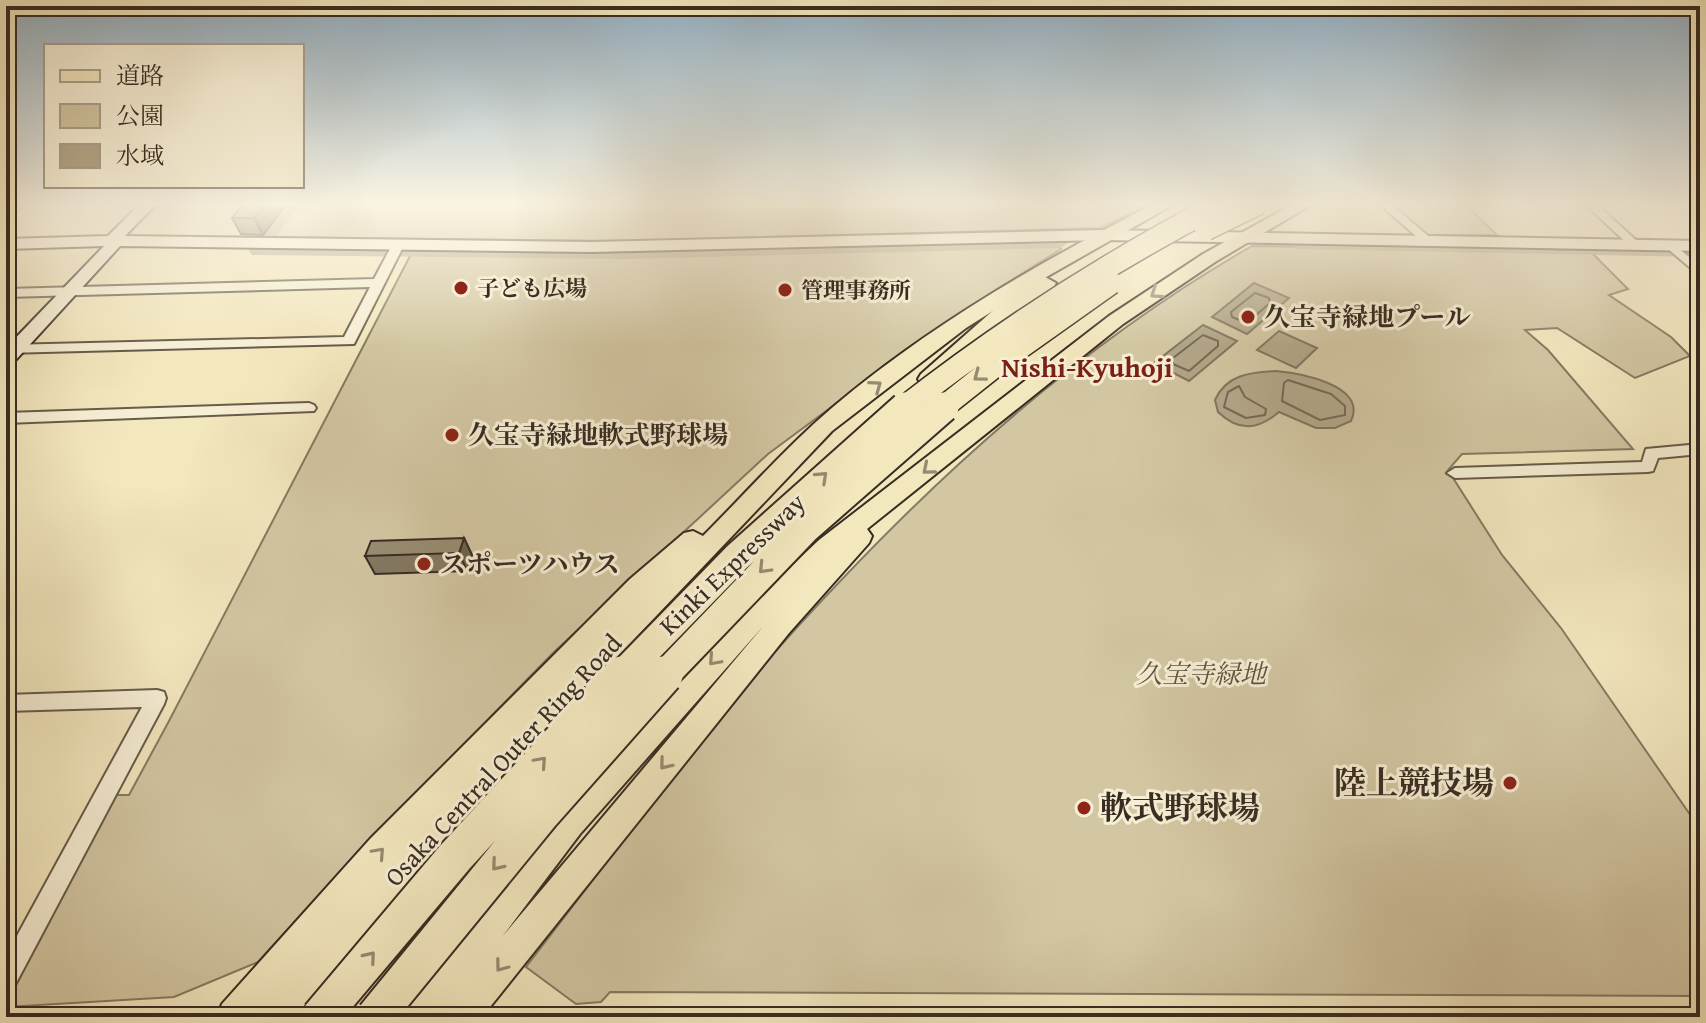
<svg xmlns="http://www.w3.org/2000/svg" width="1706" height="1023" font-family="'Gentium Book Plus','Noto Serif JP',serif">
  <rect width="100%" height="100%" fill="#f3e7be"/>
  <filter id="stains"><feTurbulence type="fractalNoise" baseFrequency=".0025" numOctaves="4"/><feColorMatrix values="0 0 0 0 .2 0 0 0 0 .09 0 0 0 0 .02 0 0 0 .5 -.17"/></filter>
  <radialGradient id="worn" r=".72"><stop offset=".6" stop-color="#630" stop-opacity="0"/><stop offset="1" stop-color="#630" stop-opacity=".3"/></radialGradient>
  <path fill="#d3c7a3" stroke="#867a62" stroke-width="2" d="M 294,203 L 1152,203 L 1100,228 L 624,241 L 269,237 Z
    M 1388,203 L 1463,203 L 1497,235 L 1425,235 Z
    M 1058,243 L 1061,249 L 949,320 L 768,454 L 554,652 L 356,854 L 258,962 L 174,997 L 6,1007 L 6,995 L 114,795 L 129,795 L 169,721 L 411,254 L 621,255 Z
    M 1252,246 L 1590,251 L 1628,289 L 1609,295 L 1671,337 L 1690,356 L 1635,378 L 1557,328 L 1525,330 L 1548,350 L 1633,449 L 1462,454 L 1448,470 L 1502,555 L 1561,628 L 1700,829 L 1700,996 L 610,992 L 601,1002 L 576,1004 L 526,967 C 570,909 615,852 659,794 C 675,774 689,751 706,731 C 863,546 1040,367 1252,246 Z"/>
  <path fill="#b3a789" stroke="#827660" stroke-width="2" d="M 1254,283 L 1289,298 L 1247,334 L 1212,317 Z
    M 1203,325 L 1237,341 L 1189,381 L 1154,363 Z
    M 1279,331 L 1317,348 L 1296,368 L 1257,350 Z
    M 1276,371 C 1299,373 1368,385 1351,421 L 1335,428 L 1316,428 L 1279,412 C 1259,429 1240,433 1218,412 L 1215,400 C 1226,375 1250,372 1276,371 Z"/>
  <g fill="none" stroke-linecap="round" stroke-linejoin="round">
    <path stroke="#766a56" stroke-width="2" d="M 1255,293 L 1269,298 L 1270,303 L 1247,323 L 1232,317 L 1231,312 Z
      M 1203,335 L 1218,341 L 1218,346 L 1189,371 L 1173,364 L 1173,358 Z
      M 1288,380 L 1331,394 L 1345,406 L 1345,415 L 1320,420 L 1282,401 L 1284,383 Z
      M 1239,386 L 1245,397 L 1266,409 L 1265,415 L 1246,418 L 1224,407 L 1228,392 Z"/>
    <path fill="#b3a789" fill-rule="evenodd" d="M 282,203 L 300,203 L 271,245 L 624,247 L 1060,236 L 1069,242 L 1060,248 L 624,259 L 252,255 L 249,251 L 255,237 Z
      M 1302,239 L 1700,245 L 1700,257 L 1295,249 L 1292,245 Z"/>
    <g stroke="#675b49" stroke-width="4">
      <path id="street" d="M 15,203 L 27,203 L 6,219 L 6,210 Z
        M 1378,203 L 1389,203 L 1433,240 L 1433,244 L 1425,244 Z
        M 1584,203 L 1595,203 L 1639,243 L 1639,247 L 1631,247 Z
        M 398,241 L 404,245 L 354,344 L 6,353 L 6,345 L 344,337 L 370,287 L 6,297 L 6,289 L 374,279 L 392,245 Z
        M 1671,242 L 1700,266 L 1700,276 L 1667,248 L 1665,246 Z
        M 309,403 L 314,405 L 316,408 L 314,411 L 6,423 L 6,413 Z
        M 1700,444 L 1700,454 L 1658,458 L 1653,471 L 1648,472 L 1455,478 L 1447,473 L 1455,468 L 1642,462 L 1646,449 Z
        M 157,690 L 164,692 L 166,698 L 164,704 L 14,987 L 6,991 L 6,956 L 142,707 L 6,711 L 6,695 Z"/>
    </g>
    <g stroke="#382c22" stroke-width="4">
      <path id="secondary" d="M 141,203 L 157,203 L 125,236 L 591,242 L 1105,230 L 1700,241 L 1700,251 L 1105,240 L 591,252 L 120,246 L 13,363 L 6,365 L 6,348 L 104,246 L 6,249 L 6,239 L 108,236 Z"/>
    </g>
    <g stroke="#382c22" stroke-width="4">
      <path id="primary" d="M 1156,203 L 1176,203 L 1048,276 L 966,328 L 832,431 L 545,733 L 294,1017 L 217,1017 L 222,1004 L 370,839 L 630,579 L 684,533 L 693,531 L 703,536 C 746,493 786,447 833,407 C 930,325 1043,260 1156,203 Z
        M 1295,203 L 1314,203 L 1215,262 L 1123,324 L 867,529 L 872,536 L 869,543 L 789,633 L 482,1017 L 402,1017 L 407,1004 L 558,812 L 724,629 L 819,540 L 1109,316 L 1203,254 ZM 765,624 L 502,937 L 580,834 Z"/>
    </g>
    <g stroke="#382c22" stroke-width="4">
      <path id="highway" d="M 1045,277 L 1056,283 L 1053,288 L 1021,310 L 939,384 L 921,384 L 918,379 L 921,374 L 1005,300 Z"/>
    </g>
    <use href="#street" fill="#f7efd5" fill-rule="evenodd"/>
    <use href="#secondary" fill="#f7efd5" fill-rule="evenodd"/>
    <use href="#primary" fill="#f3e7be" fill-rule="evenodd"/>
    <use href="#highway" fill="#f3e7be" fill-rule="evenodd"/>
    <g stroke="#382c22" stroke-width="25" stroke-linecap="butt">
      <path id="highway-bridge-far2" d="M 1206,229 L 1259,203
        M 902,409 C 1003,330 1108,262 1222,203
        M 941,409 L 1004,359 L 1111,283"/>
    </g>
    <g stroke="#382c22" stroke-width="33" stroke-linecap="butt">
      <path id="highway-bridge-far1" d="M 620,677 L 737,557 L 905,407
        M 663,677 L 806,528 L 944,407"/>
    </g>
    <g stroke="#382c22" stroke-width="41" stroke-linecap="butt">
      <path id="highway-bridge" d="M 320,1017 L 455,857 L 622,675
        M 375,1017 L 540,815 L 664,675"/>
    </g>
    <use href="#highway-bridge-far2" stroke="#f3e7be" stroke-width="22"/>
    <use href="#highway-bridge-far1" stroke="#f3e7be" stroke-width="29"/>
    <use href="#highway-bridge" stroke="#f3e7be" stroke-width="37"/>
  </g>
  <path fill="#847963" stroke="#382c22" stroke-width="2" d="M 244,203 L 287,203 L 263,235 L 241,234 L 232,218 Z
    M 464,538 L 472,555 L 467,571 L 375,574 L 365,556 Z"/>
  <path fill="#6b6350" stroke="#382c22" stroke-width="2" d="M 266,203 L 287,203 L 263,235 L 254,218 Z
    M 464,538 L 472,555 L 467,571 L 459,553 Z"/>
  <path fill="#998d73" stroke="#382c22" stroke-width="2" d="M 244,203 L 266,203 L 254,218 L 232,218 Z
    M 464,538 L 459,553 L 365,556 L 371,541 Z"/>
  <defs><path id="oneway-chevron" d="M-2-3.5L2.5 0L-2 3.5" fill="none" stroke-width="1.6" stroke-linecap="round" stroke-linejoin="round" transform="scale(2)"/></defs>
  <g stroke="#968a70">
    <use href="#oneway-chevron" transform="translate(1156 293) rotate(146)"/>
    <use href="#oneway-chevron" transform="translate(979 376) rotate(143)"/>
    <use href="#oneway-chevron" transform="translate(876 386) rotate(-36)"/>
    <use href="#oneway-chevron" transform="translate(928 469) rotate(140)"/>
    <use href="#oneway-chevron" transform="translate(822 477) rotate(-43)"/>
    <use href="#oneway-chevron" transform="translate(764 568) rotate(134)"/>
    <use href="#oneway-chevron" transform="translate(714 660) rotate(132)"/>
    <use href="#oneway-chevron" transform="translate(541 762) rotate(-48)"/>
    <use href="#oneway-chevron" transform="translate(665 764) rotate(129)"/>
    <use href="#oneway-chevron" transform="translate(379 853) rotate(-48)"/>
    <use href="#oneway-chevron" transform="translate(497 865) rotate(130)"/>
    <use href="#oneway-chevron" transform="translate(370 957) rotate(-50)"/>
    <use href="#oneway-chevron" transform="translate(501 966) rotate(127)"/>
  </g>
  <linearGradient id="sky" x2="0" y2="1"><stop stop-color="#93afc2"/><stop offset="0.59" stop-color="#faf4e2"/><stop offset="1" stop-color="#faf4e2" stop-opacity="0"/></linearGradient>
  <rect width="1706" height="346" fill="url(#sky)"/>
  <g fill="#8f2418" stroke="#f7efd5" stroke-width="3">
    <circle cx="461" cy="288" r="8"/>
    <circle cx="785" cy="290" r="8"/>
    <circle cx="1248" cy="317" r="8"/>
    <circle cx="452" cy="435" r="8"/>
    <circle cx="424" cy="564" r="8"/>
    <circle cx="1510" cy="783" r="8"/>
    <circle cx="1084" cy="808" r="8"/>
  </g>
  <g text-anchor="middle" stroke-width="6" stroke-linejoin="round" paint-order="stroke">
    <g font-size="22" font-weight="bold" fill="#382c22" stroke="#f7efd5" text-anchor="start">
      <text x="477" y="296">子ども広場</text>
      <text x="801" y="298">管理事務所</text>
    </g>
    <g font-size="26" font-weight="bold" fill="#382c22" stroke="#f7efd5" text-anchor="start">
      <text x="1264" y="326">久宝寺緑地プール</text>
      <text x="468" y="444">久宝寺緑地軟式野球場</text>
      <text x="440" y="573">スポーツハウス</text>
    </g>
    <g font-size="26" fill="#382c22" stroke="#f7efd5">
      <text transform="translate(732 564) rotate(-44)" y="9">Kinki Expressway</text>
      <text transform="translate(503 760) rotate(-47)" y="9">Osaka Central Outer Ring Road</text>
    </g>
    <g font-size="26" font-style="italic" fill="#5f5342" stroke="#f7efd5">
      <text x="1201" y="683">久宝寺緑地</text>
    </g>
    <g font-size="28" font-weight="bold" fill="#7a1f14" stroke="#f7efd5">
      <text x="1087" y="377">Nishi-Kyuhoji</text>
    </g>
    <g font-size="32" font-weight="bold" fill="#382c22" stroke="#f7efd5" text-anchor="end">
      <text x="1494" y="794">陸上競技場</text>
      <text x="1100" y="819" text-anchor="start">軟式野球場</text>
    </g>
  </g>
  <rect width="1706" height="1023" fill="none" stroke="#f3e7be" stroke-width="32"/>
  <rect x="8" y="8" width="1690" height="1007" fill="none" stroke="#382c22" stroke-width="4"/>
  <rect x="16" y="16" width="1674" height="991" fill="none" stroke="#382c22" stroke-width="2"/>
  <rect x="44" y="44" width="260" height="144" fill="#f7efd5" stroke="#aba18d" stroke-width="2"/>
  <rect x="60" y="70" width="40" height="12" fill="#f3e7be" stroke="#aba18d" stroke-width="2"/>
  <text x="116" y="84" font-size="24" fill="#382c22">道路</text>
  <rect x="60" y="104" width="40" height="24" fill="#d3c7a3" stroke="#aba18d" stroke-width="2"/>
  <text x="116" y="124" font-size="24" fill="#382c22">公園</text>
  <rect x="60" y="144" width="40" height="24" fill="#b3a789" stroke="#aba18d" stroke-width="2"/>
  <text x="116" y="164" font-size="24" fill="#382c22">水域</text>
  <rect width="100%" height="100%" filter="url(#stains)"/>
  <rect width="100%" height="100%" fill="url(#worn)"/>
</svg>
